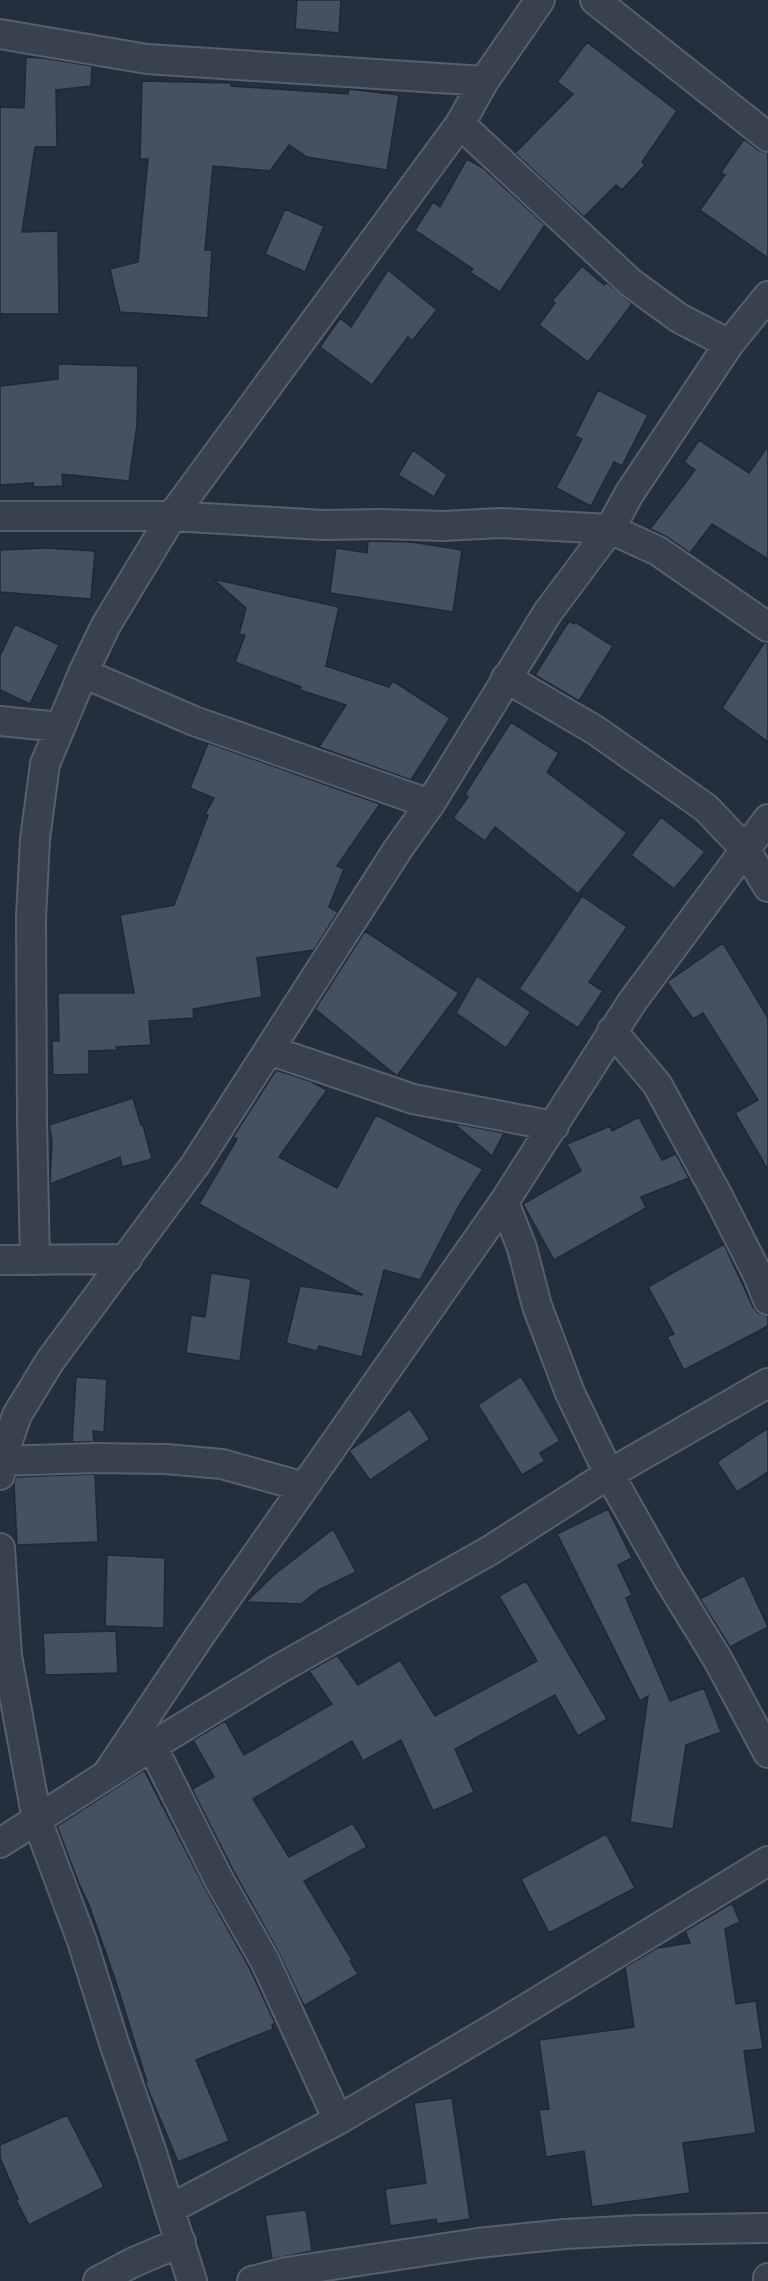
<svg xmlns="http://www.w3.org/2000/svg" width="768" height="2281" font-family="Barlow,sans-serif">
  <rect width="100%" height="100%" fill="#242f3e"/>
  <path fill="#455162" stroke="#1f2835" stroke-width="1.5" d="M 297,0 L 341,0 L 339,33 L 295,29 Z
    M 587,42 L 677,111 L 642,162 L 645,165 L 622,190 L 616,185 L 584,217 L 515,153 L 573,94 L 557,82 Z
    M 26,57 L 44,58 L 92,66 L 91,86 L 56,90 L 57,147 L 35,147 L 22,232 L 58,231 L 59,314 L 0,314 L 0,107 L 24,108 Z
    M 142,81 L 231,83 L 231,86 L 348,94 L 349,89 L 399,95 L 387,170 L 307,157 L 289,145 L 270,171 L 213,166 L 205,250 L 212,250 L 208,318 L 120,312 L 110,269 L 138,262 L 148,159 L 140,159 Z
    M 744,139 L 758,150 L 768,153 L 768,258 L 700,210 L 725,175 L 721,172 Z
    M 467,159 L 483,168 L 545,225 L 500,292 L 470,272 L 473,269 L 415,230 L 433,202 L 440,207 Z
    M 285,209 L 324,226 L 305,272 L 265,254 Z
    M 582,266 L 604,285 L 606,282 L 632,304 L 588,362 L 539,325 L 555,303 L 552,301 Z
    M 388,270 L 437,310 L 412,341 L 408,337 L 372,385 L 320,347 L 340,318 L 351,327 Z
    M 58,364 L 138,366 L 137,425 L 129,481 L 62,474 L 63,486 L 34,487 L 33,483 L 0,485 L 0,386 L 58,379 Z
    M 598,390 L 648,415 L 622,466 L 614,462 L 591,506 L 556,488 L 582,439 L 575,436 Z
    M 699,440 L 749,473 L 768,446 L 768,559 L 712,524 L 690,553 L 667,537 L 650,529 L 695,470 L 684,462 Z
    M 413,450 L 447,475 L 434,497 L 398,475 Z
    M 368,541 L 412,542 L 462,550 L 453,612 L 330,593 L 336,548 L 367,553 Z
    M 45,548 L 95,551 L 91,599 L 0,592 L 0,550 Z
    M 213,579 L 339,607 L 326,666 L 389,687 L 393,681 L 450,718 L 411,780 L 319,747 L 346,705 L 300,690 L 301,687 L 235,662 L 245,635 L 239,634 L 246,608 Z
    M 569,621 L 574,624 L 575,622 L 613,646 L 579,701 L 535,675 Z
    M 15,624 L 59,645 L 30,704 L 0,690 L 0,656 Z
    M 764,643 L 768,643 L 768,742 L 722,708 Z
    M 511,722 L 559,753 L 547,772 L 627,833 L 578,894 L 495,827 L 485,841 L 453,818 L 468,797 L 465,794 Z
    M 208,743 L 380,804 L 337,866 L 344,869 L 329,907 L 338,912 L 314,950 L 257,958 L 262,997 L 193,1009 L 194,1018 L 149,1021 L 151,1045 L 116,1047 L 117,1050 L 89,1051 L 89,1074 L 53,1075 L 52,1041 L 59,1041 L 58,993 L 134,993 L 120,915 L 174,905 L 208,815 L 205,814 L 214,798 L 190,788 Z
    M 661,817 L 705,852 L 674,889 L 631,855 Z
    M 582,896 L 627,927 L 589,982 L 603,991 L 578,1028 L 519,989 Z
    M 365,931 L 459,993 L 397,1076 L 315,1009 Z
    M 723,943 L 768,1018 L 768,1170 L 735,1113 L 758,1100 L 703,1013 L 693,1019 L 667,982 Z
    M 477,976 L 531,1012 L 506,1048 L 456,1013 Z
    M 276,1070 L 310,1081 L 327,1090 L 279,1157 L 337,1188 L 376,1115 L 483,1169 L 460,1204 L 420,1280 L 384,1270 L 362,1357 L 319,1346 L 317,1351 L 286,1343 L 300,1286 L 363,1295 L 199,1204 L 237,1139 L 233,1137 Z
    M 133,1098 L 141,1125 L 143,1125 L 152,1159 L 122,1167 L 120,1157 L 50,1184 L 52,1140 L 49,1125 Z
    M 639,1117 L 662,1160 L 676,1154 L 689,1178 L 641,1197 L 646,1208 L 554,1260 L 523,1204 L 581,1171 L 567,1144 L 610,1126 L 612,1131 Z
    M 453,1123 L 504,1133 L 492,1156 Z
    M 724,1244 L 753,1307 L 758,1313 L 768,1316 L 768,1326 L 684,1370 L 667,1337 L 674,1334 L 648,1287 Z
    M 211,1273 L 251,1279 L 240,1361 L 186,1353 L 191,1315 L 205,1317 Z
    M 521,1376 L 560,1441 L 540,1453 L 545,1461 L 522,1475 L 478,1405 Z
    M 76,1377 L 107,1379 L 104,1432 L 93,1431 L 94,1442 L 72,1442 Z
    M 410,1409 L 430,1439 L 370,1480 L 349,1451 Z
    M 768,1428 L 768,1472 L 737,1492 L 717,1462 Z
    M 95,1474 L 98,1542 L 17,1545 L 14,1483 L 16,1477 Z
    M 608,1509 L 632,1558 L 618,1565 L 632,1595 L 626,1598 L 670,1701 L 704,1688 L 721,1732 L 686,1745 L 673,1829 L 630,1822 L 648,1696 L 640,1701 L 557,1534 Z
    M 333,1529 L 356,1572 L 319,1590 L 301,1604 L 246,1602 L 275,1574 Z
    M 107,1555 L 165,1558 L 164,1628 L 105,1626 Z
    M 744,1575 L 768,1627 L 730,1647 L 700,1599 Z
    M 526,1581 L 607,1719 L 578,1736 L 555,1695 L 455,1749 L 474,1792 L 433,1811 L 401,1740 L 363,1761 L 352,1741 L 253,1799 L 289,1857 L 353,1823 L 367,1847 L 304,1881 L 352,1960 L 350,1961 L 358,1974 L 304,2006 L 279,1953 L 233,1870 L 192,1789 L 214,1777 L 193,1740 L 225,1721 L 244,1755 L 332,1704 L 309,1671 L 337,1655 L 358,1685 L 400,1660 L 435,1716 L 537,1661 L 499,1596 Z
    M 116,1631 L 118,1673 L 45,1675 L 43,1633 Z
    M 144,1770 L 204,1886 L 250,1969 L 275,2023 L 272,2025 L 273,2029 L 196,2060 L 229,2141 L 178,2162 L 145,2082 L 147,2082 L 116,1982 L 89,1905 L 79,1884 L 57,1826 Z
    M 606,1834 L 635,1888 L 549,1933 L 521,1879 Z
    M 732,1903 L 740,1922 L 725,1929 L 736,2004 L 756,2001 L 763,2049 L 744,2051 L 756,2133 L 683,2143 L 690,2193 L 592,2207 L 584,2151 L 546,2157 L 539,2110 L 549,2109 L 539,2040 L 634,2027 L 625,1967 L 657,1948 L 690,1943 L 685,1931 Z
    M 452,2098 L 470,2219 L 437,2224 L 436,2219 L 390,2226 L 385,2189 L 426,2183 L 414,2103 Z
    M 67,2115 L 104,2187 L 29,2225 L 16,2200 L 18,2199 L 0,2158 L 0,2145 Z
    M 306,2210 L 312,2251 L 272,2259 L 265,2215 Z"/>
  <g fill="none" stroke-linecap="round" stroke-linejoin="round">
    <g stroke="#565f6c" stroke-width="32">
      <path id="street" d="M 595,0 L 768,137
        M 0,34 L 147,59 L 484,81
        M 460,124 L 631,283 L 679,318 L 729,344
        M 0,516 L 172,516 L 323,525 L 382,524 L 443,526 L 501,523 L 610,529 L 658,551 L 768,627
        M 83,673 L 194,721 L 430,804
        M 506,678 L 595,730 L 706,808 L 745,849 L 768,887
        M 0,721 L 60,727
        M 612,1031 L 657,1084 L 719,1198 L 758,1275 L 768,1300
        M 269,1050 L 413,1099 L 554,1126
        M 504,1202 L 522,1248 L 537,1306 L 570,1393 L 609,1474 L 669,1580 L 717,1658 L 768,1753
        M 0,1260 L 127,1259
        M 35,1260 L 32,1121 L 31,917 L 35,839 L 45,764 L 83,673 L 106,625 L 172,516 L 460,124 L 484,81 L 540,0
        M 1,1461 L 95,1458 L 166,1459 L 222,1464 L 304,1487
        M 0,1475 L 1,1461 L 17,1415 L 50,1361 L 195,1165 L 398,849 L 430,804 L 548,612 L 610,529 L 629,494 L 729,344 L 768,296
        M 0,1548 L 7,1656 L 37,1820 L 82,1941 L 115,2046 L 152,2153 L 192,2281
        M 152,1746 L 218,1878 L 265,1961 L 338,2120
        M 107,1774 L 199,1637 L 504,1202 L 632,1002 L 768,819
        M 0,1843 L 152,1746 L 277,1670 L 489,1551 L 609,1474 L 768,1383
        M 170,2209 L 338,2120 L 501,2024 L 768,1861
        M 98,2281 L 134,2262 L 181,2242
        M 252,2281 L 286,2272 L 478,2243 L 565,2234 L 640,2230 L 768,2228
        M 768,2281 L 768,2278"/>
    </g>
    <use href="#street" stroke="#38414e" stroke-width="28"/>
  </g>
</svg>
